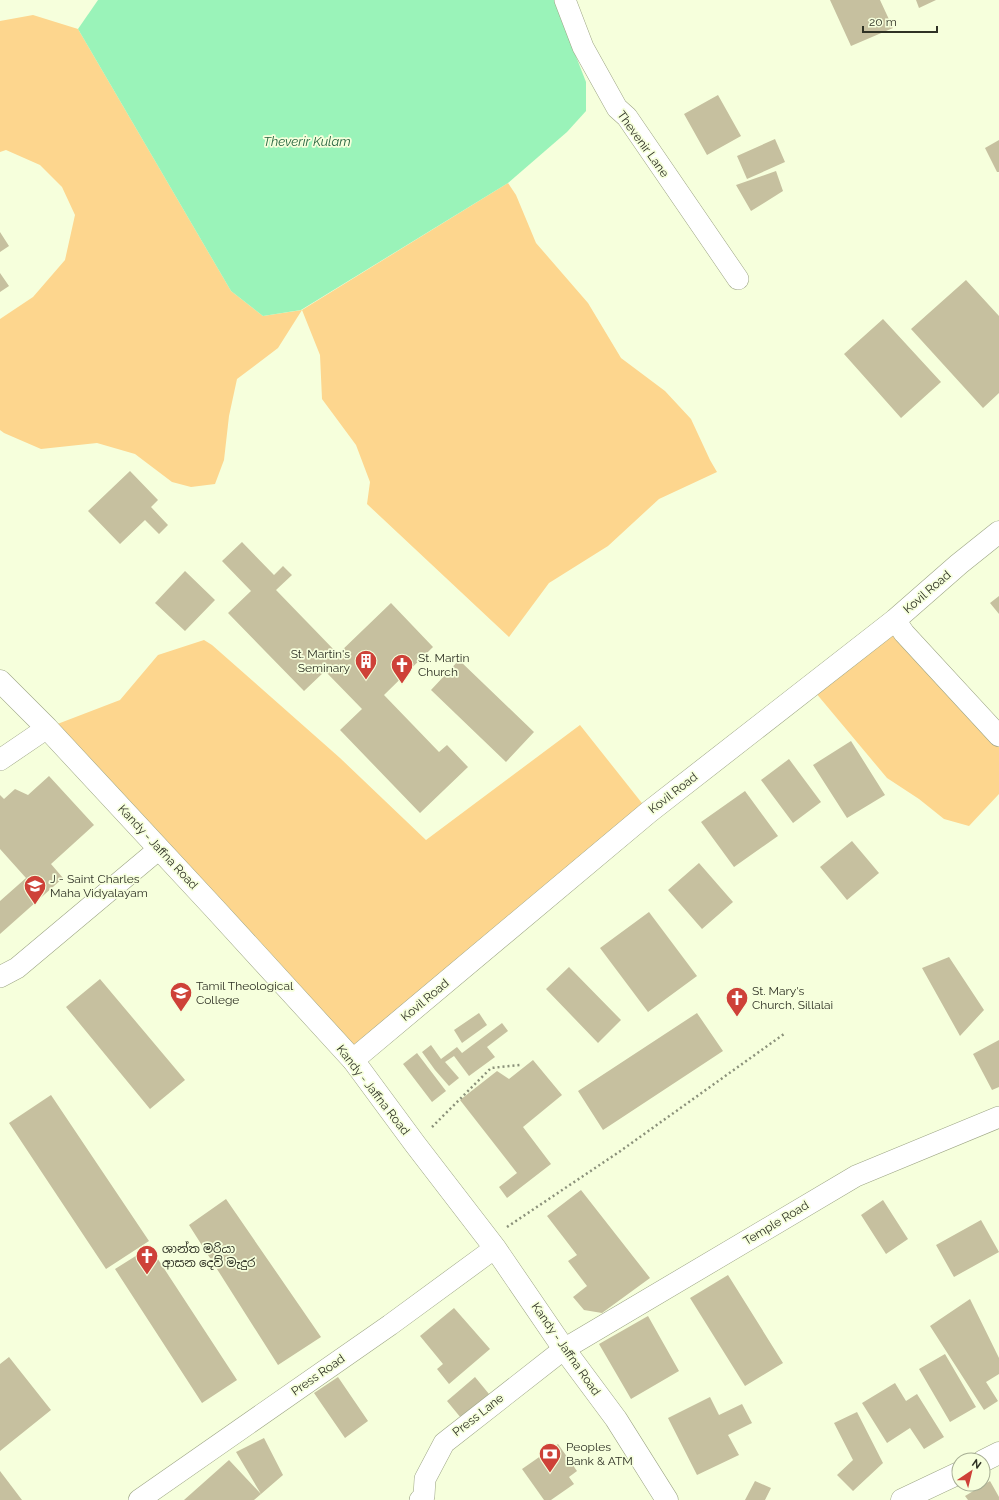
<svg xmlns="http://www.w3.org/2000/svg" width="999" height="1500" font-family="Raleway,'Noto Sans Sinhala',sans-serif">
  <rect width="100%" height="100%" fill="#f6ffdc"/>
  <path fill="#fdd68e" d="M 33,15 L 78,29 L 231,291 L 263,316 L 302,310 L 508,183 L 516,195 L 536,243 L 588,303 L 621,358 L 665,391 L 691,419 L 710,460 L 717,472 L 659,499 L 608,546 L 549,583 L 509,637 L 367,504 L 370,482 L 356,445 L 322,399 L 320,355 L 302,310 L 278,348 L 237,379 L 229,416 L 224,460 L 215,484 L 191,487 L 172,482 L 135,454 L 97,443 L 41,449 L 4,433 L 0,430 L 0,319 L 33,297 L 65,260 L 75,215 L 62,187 L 40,165 L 6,150 L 0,152 L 0,21 Z
    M 895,620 L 999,736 L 999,794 L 969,826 L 944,819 L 919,799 L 887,778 L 810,686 Z
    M 204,640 L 212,645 L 340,758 L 426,840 L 580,725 L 649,812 L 353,1060 L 47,728 L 120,700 L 158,655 Z"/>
  <path fill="#9af3b9" d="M 98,0 L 554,0 L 586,82 L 586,111 L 567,132 L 508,183 L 301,310 L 263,316 L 231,291 L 78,29 Z"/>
  <path fill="#c6c09f" d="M 830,0 L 880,0 L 893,28 L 851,46 Z
    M 916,0 L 936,0 L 919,8 Z
    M 718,95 L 741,136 L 707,155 L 684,114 Z
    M 775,139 L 785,162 L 747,179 L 737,156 Z
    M 999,140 L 999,172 L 997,172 L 985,148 Z
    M 776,171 L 783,191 L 751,211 L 736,185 Z
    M 0,232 L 9,246 L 0,252 Z
    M 0,273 L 9,286 L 0,292 Z
    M 966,280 L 999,316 L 999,393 L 983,408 L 911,329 Z
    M 883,319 L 941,382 L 901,418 L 844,354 Z
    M 130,471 L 158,500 L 151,507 L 168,525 L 159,534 L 145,520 L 120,544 L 88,511 Z
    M 242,542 L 274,575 L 283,566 L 292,575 L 276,590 L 338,654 L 391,603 L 433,647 L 384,695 L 439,752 L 447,745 L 468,767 L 420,813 L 340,730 L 362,709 L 325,671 L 304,691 L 228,613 L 251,591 L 222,561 Z
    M 185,571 L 215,600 L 185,631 L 155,603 Z
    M 999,596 L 999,614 L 990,603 Z
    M 459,660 L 534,732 L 506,762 L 431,690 Z
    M 851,741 L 885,795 L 847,818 L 813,765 Z
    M 789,759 L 821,802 L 793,823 L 761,780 Z
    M 49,776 L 94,825 L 51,864 L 63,878 L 0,934 L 0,901 L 26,878 L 0,849 L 0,795 L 4,799 L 15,789 L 28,795 Z
    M 745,791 L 778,836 L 734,867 L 701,822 Z
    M 852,841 L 879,873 L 847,900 L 820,867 Z
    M 699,863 L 733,902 L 702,929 L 668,890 Z
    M 649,912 L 697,976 L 648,1012 L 600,948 Z
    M 949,957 L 984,1010 L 960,1036 L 922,968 Z
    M 569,967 L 621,1020 L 598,1043 L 546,989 Z
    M 100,979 L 185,1080 L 150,1109 L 66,1007 Z
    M 479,1013 L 487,1025 L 462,1043 L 454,1030 Z
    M 697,1013 L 723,1051 L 603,1130 L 578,1091 Z
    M 502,1023 L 508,1031 L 487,1047 L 495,1057 L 469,1076 L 454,1056 L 445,1062 L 459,1078 L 449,1086 L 435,1070 L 422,1052 L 431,1045 L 441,1059 L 457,1047 L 462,1053 Z
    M 999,1040 L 999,1087 L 992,1090 L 973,1054 Z
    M 417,1053 L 446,1091 L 432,1102 L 403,1064 Z
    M 533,1060 L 562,1095 L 523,1127 L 551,1164 L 507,1198 L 499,1187 L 517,1173 L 460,1100 L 497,1071 L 509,1079 Z
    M 51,1095 L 149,1241 L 106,1269 L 9,1123 Z
    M 581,1190 L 650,1278 L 602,1313 L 584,1310 L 573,1297 L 587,1286 L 568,1261 L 577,1255 L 547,1216 Z
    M 226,1199 L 321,1337 L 278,1365 L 189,1225 Z
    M 883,1200 L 908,1239 L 886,1254 L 861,1215 Z
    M 981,1220 L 999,1252 L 954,1277 L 936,1245 Z
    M 150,1247 L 237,1380 L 202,1403 L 115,1269 Z
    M 728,1275 L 783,1363 L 745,1386 L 690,1298 Z
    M 970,1299 L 999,1358 L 999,1374 L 986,1382 L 998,1401 L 984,1410 L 930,1326 Z
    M 454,1308 L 490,1349 L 449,1384 L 437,1369 L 443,1364 L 420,1336 Z
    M 648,1316 L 679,1371 L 631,1399 L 599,1344 Z
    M 945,1354 L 976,1407 L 950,1422 L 919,1369 Z
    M 9,1357 L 51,1410 L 0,1451 L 0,1364 Z
    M 338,1377 L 368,1421 L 345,1438 L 314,1393 Z
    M 475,1377 L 489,1394 L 461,1418 L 447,1401 Z
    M 895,1383 L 906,1401 L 917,1394 L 944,1437 L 924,1449 L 910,1428 L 887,1443 L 862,1403 Z
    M 710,1397 L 719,1415 L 742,1404 L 752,1423 L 728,1435 L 739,1455 L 697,1475 L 668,1418 Z
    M 857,1412 L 883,1463 L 853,1491 L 837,1475 L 853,1460 L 834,1423 Z
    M 264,1438 L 283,1475 L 261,1494 L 236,1452 Z
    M 558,1444 L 577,1471 L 569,1477 L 574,1484 L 551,1500 L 544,1500 L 522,1469 Z
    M 229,1460 L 261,1494 L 254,1500 L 184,1500 Z
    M 0,1471 L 22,1500 L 0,1500 Z
    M 755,1481 L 771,1488 L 765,1500 L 745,1500 Z
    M 990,1481 L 999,1497 L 999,1500 L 968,1500 L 965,1496 Z"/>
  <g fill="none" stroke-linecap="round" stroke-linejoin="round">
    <g stroke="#9da585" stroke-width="22">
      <path id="street" d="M 565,0 L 583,47 L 617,108 L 627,117 L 738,279
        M 895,620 L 904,633 L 999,736
        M 0,760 L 47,728
        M 0,977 L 17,968 L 159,849
        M 139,1500 L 390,1325 L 495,1248
        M 420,1500 L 424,1496 L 425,1479 L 444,1443 L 564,1349 L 856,1176 L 999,1117"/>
    </g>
    <g stroke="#9da585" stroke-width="23">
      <path id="secondary" d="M 353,1060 L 649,812 L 895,620 L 959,564 L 999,532"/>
    </g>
    <g stroke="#9da585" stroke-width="23">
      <path id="highway" d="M 0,681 L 47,728 L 215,909 L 353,1060 L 415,1144 L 495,1248 L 564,1349 L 616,1419 L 667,1500
        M 983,1461 L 999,1453
        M 902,1500 L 959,1473"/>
    </g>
    <path stroke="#8b917a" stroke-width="2.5" stroke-dasharray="2 3" stroke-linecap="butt" d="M 432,1127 L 491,1068 L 520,1065
      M 507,1227 L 619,1152 L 784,1034"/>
    <use href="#street" stroke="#fff" stroke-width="21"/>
    <use href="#secondary" stroke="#fff" stroke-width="22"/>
    <use href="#highway" stroke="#fff" stroke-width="22"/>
  </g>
  <defs>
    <g id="building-pin" transform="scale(1.15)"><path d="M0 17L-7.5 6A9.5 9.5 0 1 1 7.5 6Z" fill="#ce4138" stroke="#f6ffdc"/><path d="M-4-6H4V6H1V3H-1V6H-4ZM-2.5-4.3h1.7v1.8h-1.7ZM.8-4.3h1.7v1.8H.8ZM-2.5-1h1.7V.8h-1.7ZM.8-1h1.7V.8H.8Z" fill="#fff"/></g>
    <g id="church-pin" transform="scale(1.15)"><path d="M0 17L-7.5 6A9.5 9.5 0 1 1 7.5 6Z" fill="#ce4138" stroke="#f6ffdc"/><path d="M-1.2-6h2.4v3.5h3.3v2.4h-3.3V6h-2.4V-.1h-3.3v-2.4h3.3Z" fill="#fff"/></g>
    <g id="school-pin" transform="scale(1.15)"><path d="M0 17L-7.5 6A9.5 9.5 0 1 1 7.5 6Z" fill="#ce4138" stroke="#f6ffdc"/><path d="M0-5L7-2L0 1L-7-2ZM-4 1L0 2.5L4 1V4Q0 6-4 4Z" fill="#fff"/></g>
    <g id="university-pin" transform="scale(1.15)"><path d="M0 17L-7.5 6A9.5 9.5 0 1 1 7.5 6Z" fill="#ce4138" stroke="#f6ffdc"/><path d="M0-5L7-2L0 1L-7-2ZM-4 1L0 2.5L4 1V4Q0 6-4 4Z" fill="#fff"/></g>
    <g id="bank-pin" transform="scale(1.15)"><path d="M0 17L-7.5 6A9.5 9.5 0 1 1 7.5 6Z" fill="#ce4138" stroke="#f6ffdc"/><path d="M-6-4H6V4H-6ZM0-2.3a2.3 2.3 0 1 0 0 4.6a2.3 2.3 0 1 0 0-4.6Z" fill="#fff"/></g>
  </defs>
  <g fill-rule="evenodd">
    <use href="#building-pin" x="366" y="661"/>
    <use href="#church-pin" x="402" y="665"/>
    <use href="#school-pin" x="35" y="886"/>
    <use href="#university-pin" x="181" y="993"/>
    <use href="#church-pin" x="737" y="998"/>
    <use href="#church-pin" x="147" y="1256"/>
    <use href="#bank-pin" x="550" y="1454"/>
  </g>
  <g text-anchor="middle" stroke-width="3.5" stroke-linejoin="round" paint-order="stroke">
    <g font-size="12" fill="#2f3225" stroke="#f6ffdc">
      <text transform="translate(643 144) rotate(54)" y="4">Thevenir Lane</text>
      <text transform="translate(927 592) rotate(-41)" y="4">Kovil Road</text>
      <text transform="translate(673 793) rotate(-38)" y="4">Kovil Road</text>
      <text transform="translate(158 847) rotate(47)" y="4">Kandy - Jaffna Road</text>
      <text transform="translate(425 1000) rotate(-40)" y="4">Kovil Road</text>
      <text transform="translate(373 1090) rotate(52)" y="4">Kandy - Jaffna Road</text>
      <text transform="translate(776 1223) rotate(-31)" y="4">Temple Road</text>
      <text transform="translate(566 1349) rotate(55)" y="4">Kandy - Jaffna Road</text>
      <text transform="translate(318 1375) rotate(-35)" y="4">Press Road</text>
      <text transform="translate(478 1415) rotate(-38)" y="4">Press Lane</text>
    </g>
    <g font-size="12" fill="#2f3225" stroke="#f6ffdc" text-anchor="start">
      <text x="350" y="658" text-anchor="end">St. Martin's<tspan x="350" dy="14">Seminary</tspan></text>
      <text x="418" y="662">St. Martin<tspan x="418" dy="14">Church</tspan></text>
      <text x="50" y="883">J - Saint Charles<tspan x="50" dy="14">Maha Vidyalayam</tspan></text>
      <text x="196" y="990">Tamil Theological<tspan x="196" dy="14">College</tspan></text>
      <text x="752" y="995">St. Mary's<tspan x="752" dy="14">Church, Sillalai</tspan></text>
      <text x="162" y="1253">ශාන්ත මරියා<tspan x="162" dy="14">ආසන දෙව් මැදුර</tspan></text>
      <text x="566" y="1451">Peoples<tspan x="566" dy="14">Bank &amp; ATM</tspan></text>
    </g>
    <g font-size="13" font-style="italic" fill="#24633e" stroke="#f6ffdc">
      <text x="307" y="146">Theverir Kulam</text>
    </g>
  </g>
  <g transform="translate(971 1472) rotate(35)"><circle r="19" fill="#f6ffdc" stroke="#a6ad93"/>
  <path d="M0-3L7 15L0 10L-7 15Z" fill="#ce4138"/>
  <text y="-6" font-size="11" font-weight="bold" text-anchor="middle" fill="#2f3225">N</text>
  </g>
  <path d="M863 26v6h74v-6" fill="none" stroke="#2f3225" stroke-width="2"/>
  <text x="869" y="26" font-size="12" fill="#2f3225" stroke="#f6ffdc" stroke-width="3" paint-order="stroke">20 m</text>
</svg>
